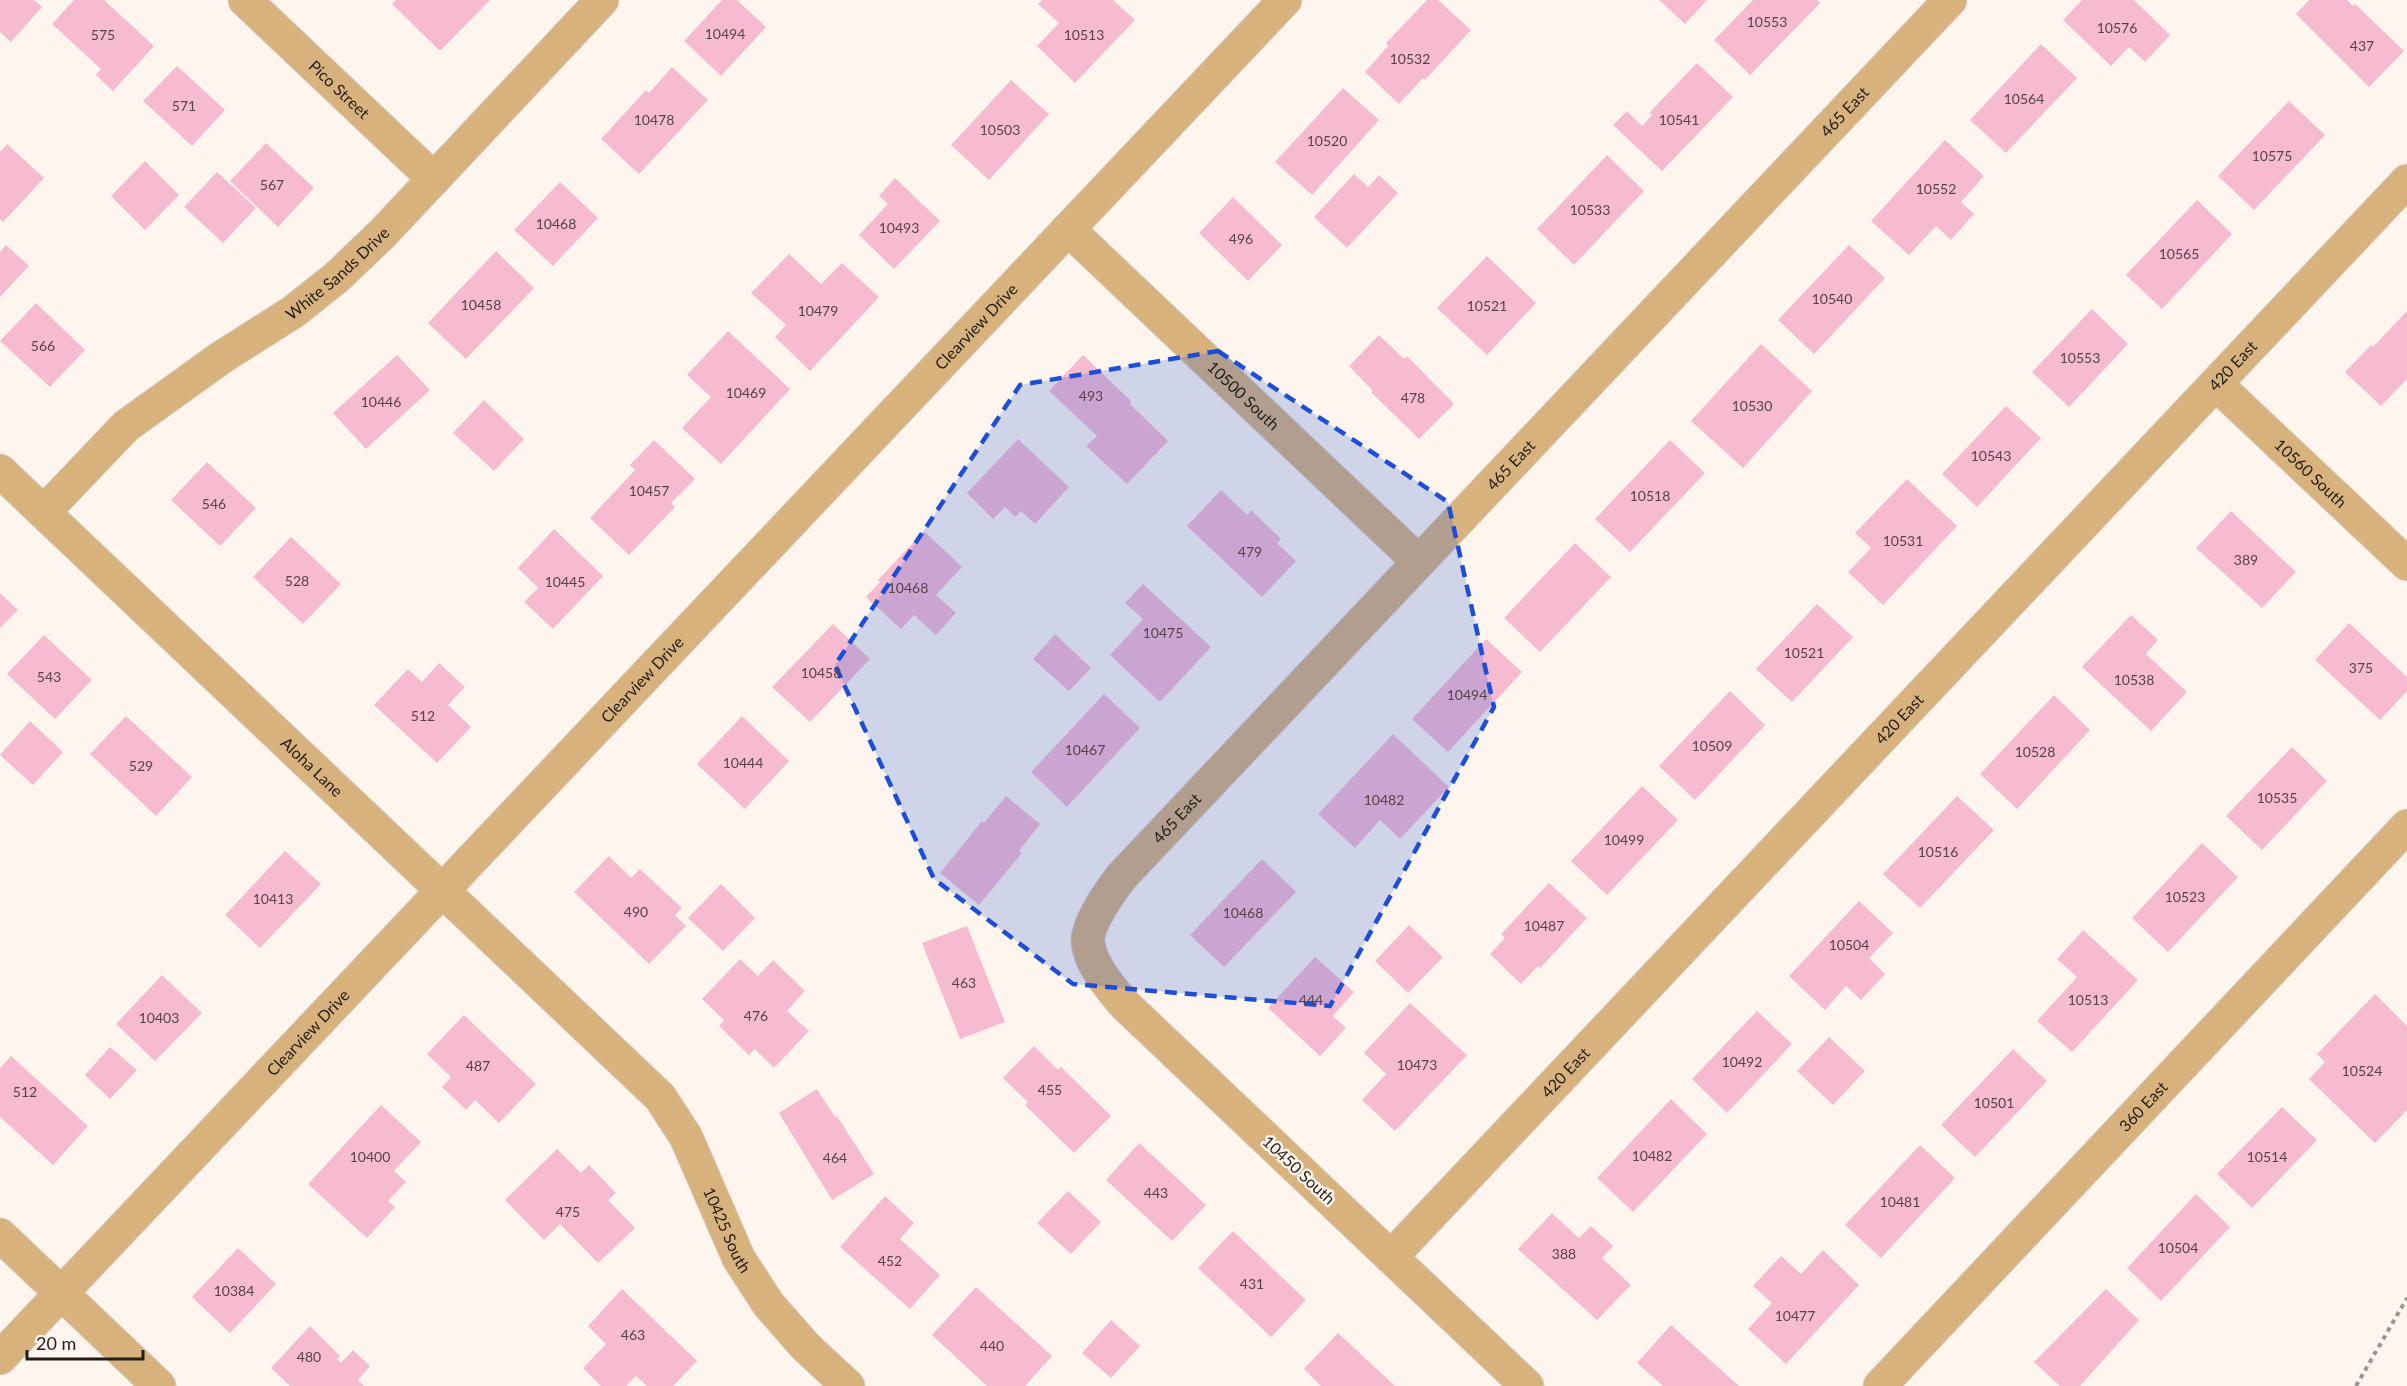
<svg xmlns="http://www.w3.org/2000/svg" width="2407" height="1386" font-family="Lato,sans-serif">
  <rect width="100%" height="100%" fill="#fdf5ee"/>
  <path fill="#f7bbd1" d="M 0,0 L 34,0 L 42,7 L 11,42 L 0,32 Z
    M 74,0 L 104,0 L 154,46 L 113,91 L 96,75 L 101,69 L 52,24 Z
    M 396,0 L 490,0 L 440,51 L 392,4 Z
    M 722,0 L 737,0 L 766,27 L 721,76 L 684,41 Z
    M 1042,0 L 1113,0 L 1135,20 L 1075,83 L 1037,46 L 1059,23 L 1038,4 Z
    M 1427,0 L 1438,0 L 1471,30 L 1425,80 L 1423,78 L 1399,104 L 1365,72 L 1388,46 L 1386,43 Z
    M 1659,0 L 1707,0 L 1685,24 Z
    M 1753,0 L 1817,0 L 1820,3 L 1750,75 L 1714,40 Z
    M 2082,0 L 2134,0 L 2170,35 L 2145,62 L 2129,47 L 2111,66 L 2063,20 Z
    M 2309,0 L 2347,0 L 2353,6 L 2355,4 L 2404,51 L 2369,87 L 2296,14 Z
    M 2041,44 L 2077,78 L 2006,153 L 1970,120 Z
    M 1697,63 L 1733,97 L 1662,171 L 1613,125 L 1627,111 L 1642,126 L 1652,115 L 1649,113 Z
    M 177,66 L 225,110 L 192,146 L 143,101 Z
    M 672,67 L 708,100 L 639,174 L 601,139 L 646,90 L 649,93 Z
    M 1011,80 L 1049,114 L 989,180 L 951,145 Z
    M 1343,88 L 1379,120 L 1312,195 L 1275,162 Z
    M 2289,101 L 2325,135 L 2254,210 L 2218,176 Z
    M 1945,140 L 1984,176 L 1961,202 L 1974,214 L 1951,240 L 1936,226 L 1909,255 L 1871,221 Z
    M 266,143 L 314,188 L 278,227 L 230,181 Z
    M 7,144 L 44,178 L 3,222 L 0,219 L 0,152 Z
    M 1607,155 L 1644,191 L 1574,265 L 1537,229 Z
    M 145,161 L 179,195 L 145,230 L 111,196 Z
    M 217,172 L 256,208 L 223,243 L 184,207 Z
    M 1354,174 L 1368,187 L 1379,175 L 1398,193 L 1347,248 L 1314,217 Z
    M 895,178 L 940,221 L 894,269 L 859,235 L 888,204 L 879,196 Z
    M 560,182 L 598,218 L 553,266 L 514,230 Z
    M 1233,197 L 1282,245 L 1248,281 L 1199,233 Z
    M 2197,200 L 2232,234 L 2162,309 L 2126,275 Z
    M 6,245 L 29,266 L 0,297 L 0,252 Z
    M 1849,245 L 1885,278 L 1814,354 L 1778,320 Z
    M 496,251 L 534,288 L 466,359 L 428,323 Z
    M 789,254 L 821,284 L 842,263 L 879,297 L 810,371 L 775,337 L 786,325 L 751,293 Z
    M 1487,256 L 1536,303 L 1487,355 L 1437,308 Z
    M 36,303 L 85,350 L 50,387 L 0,341 Z
    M 2092,309 L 2128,344 L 2069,407 L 2032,372 Z
    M 2407,311 L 2407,379 L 2381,406 L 2345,372 L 2371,345 L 2373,347 Z
    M 728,331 L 790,389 L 721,464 L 682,428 L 711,397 L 687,375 Z
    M 1379,335 L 1404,359 L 1407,356 L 1454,404 L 1419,439 L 1371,392 L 1373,391 L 1349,366 Z
    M 1761,344 L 1812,391 L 1743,468 L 1691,421 Z
    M 397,355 L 430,390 L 366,449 L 333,413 Z
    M 1083,355 L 1132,402 L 1130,404 L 1168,441 L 1127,484 L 1086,446 L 1097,436 L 1049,391 Z
    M 484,400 L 524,439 L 494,471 L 453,433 Z
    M 2006,406 L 2041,438 L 1977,507 L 1942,474 Z
    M 1018,439 L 1069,487 L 1035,524 L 1021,511 L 1015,517 L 1005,507 L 993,519 L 967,493 Z
    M 654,440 L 695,479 L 671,503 L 675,507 L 629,555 L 590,518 L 635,470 L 630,465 Z
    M 1670,440 L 1705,473 L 1630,552 L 1595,519 Z
    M 207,462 L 256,508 L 220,546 L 171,500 Z
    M 1907,479 L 1957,526 L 1883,605 L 1848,572 L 1871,548 L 1855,533 Z
    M 1221,490 L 1247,515 L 1251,510 L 1281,539 L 1277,543 L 1296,561 L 1262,597 L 1187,526 Z
    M 2231,511 L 2296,572 L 2262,608 L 2196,548 Z
    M 554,529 L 603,576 L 553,629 L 524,602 L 538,588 L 518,568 Z
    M 924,531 L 962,567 L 936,595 L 956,613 L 936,635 L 914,615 L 901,629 L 866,597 L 880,582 L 878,580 Z
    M 291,537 L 341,584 L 303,624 L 253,577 Z
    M 1575,543 L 1611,577 L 1540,652 L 1504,618 Z
    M 1143,584 L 1211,647 L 1160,702 L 1110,655 L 1143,619 L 1125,603 Z
    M 0,593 L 18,610 L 0,628 Z
    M 1817,604 L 1853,637 L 1792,702 L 1756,669 Z
    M 2131,615 L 2158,640 L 2146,654 L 2187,692 L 2151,731 L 2082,667 Z
    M 2349,623 L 2407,677 L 2407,691 L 2380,720 L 2315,660 Z
    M 833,624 L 870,659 L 810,722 L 772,687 Z
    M 1055,634 L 1091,668 L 1069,691 L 1033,659 Z
    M 44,635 L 92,680 L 55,719 L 7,674 Z
    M 1486,639 L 1522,672 L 1448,752 L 1412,719 Z
    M 439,663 L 465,687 L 448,705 L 471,727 L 437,763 L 374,705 L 408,669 L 422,682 Z
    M 1730,691 L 1765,725 L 1695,800 L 1659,766 Z
    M 1104,694 L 1140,728 L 1067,807 L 1031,772 Z
    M 2054,695 L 2090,730 L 2017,809 L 1980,774 Z
    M 126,716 L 192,777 L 156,816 L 90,754 Z
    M 742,716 L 789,761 L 745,809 L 697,764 Z
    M 30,721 L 63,752 L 33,785 L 0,755 Z
    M 1393,734 L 1449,787 L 1400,839 L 1380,820 L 1355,848 L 1318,814 Z
    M 2292,747 L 2327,781 L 2262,850 L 2226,816 Z
    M 1642,786 L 1678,820 L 1607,895 L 1571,861 Z
    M 1006,796 L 1040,824 L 1019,851 L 1022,853 L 979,905 L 940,873 L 982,821 L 984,823 Z
    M 1957,796 L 1994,830 L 1920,908 L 1883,874 Z
    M 2202,843 L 2238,877 L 2168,952 L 2132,918 Z
    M 285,851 L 321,884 L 260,948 L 225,915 Z
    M 609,856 L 631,878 L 640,869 L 682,908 L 675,915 L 686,926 L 649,964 L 574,892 Z
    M 1262,859 L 1296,892 L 1224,967 L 1190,935 Z
    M 1549,883 L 1587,918 L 1540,968 L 1538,966 L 1521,984 L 1490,954 L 1505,938 L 1501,934 Z
    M 721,884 L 755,918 L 723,951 L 688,918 Z
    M 1859,901 L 1893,933 L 1869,958 L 1885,974 L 1861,1000 L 1846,986 L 1825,1010 L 1789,976 Z
    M 1409,925 L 1443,957 L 1408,993 L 1375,961 Z
    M 967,926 L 1005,1022 L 960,1039 L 922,943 Z
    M 2083,930 L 2138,980 L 2072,1052 L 2037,1021 L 2077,977 L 2057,959 Z
    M 1315,957 L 1354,992 L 1333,1016 L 1346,1028 L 1320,1056 L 1268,1008 Z
    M 740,959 L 758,976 L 773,960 L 805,991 L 787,1011 L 809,1031 L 774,1068 L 755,1049 L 749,1055 L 719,1026 L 724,1020 L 702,999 Z
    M 162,975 L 202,1013 L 155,1061 L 116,1024 Z
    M 2375,994 L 2407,1026 L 2407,1110 L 2375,1143 L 2309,1079 L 2325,1062 L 2317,1054 Z
    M 1410,1003 L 1467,1055 L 1395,1131 L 1362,1100 L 1386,1074 L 1364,1053 Z
    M 1757,1011 L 1792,1044 L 1727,1113 L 1692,1079 Z
    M 464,1015 L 536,1084 L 499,1123 L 475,1100 L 466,1110 L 442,1087 L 451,1077 L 427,1054 Z
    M 1829,1037 L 1865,1071 L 1833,1105 L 1797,1071 Z
    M 1034,1046 L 1058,1070 L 1061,1067 L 1111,1116 L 1074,1153 L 1025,1105 L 1028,1102 L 1003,1078 Z
    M 110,1047 L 137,1070 L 110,1099 L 85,1075 Z
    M 2013,1049 L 2047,1081 L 1975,1157 L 1941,1125 Z
    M 11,1056 L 88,1126 L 53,1165 L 0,1117 L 0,1068 Z
    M 817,1089 L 835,1117 L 837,1116 L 874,1174 L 832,1200 L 779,1113 Z
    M 1671,1099 L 1707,1134 L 1633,1212 L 1597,1178 Z
    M 381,1105 L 421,1142 L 394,1171 L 406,1182 L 388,1201 L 395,1207 L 367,1238 L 308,1184 Z
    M 2282,1107 L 2317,1140 L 2252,1208 L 2217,1174 Z
    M 1139,1143 L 1206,1205 L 1172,1241 L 1106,1180 Z
    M 1920,1145 L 1955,1178 L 1881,1258 L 1845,1225 Z
    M 557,1149 L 581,1173 L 589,1165 L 616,1193 L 608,1200 L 635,1228 L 598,1263 L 560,1224 L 544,1240 L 505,1200 Z
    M 1068,1191 L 1101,1222 L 1071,1254 L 1037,1223 Z
    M 2196,1194 L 2230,1227 L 2161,1301 L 2127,1268 Z
    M 885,1196 L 914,1223 L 900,1239 L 940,1275 L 910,1309 L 840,1247 Z
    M 1552,1213 L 1579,1238 L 1591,1226 L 1613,1246 L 1602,1258 L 1631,1285 L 1597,1320 L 1518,1249 Z
    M 1233,1231 L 1306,1300 L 1271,1337 L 1198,1268 Z
    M 238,1248 L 276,1284 L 230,1333 L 192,1297 Z
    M 1823,1250 L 1859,1285 L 1786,1364 L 1748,1329 L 1772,1303 L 1753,1286 L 1781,1256 L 1801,1274 Z
    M 976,1287 L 1052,1356 L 1025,1386 L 987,1386 L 932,1335 Z
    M 622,1289 L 697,1361 L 673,1386 L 647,1386 L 636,1376 L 626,1386 L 601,1386 L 583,1368 L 606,1344 L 588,1326 Z
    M 2106,1289 L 2139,1320 L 2080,1386 L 2060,1386 L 2034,1362 Z
    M 1111,1320 L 1140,1346 L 1111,1378 L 1082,1353 Z
    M 1671,1325 L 1739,1386 L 1663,1386 L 1637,1363 Z
    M 310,1326 L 340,1356 L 337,1359 L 341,1363 L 353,1350 L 370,1366 L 358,1380 L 364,1386 L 290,1386 L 271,1368 Z
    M 1338,1333 L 1395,1386 L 1321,1386 L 1304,1369 Z"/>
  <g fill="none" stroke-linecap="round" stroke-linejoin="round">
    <g stroke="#dad2cc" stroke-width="35">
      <g id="street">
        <path id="s1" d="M 245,0 L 434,179"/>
        <path id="s2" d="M 1068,229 L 1419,562"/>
        <path id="s3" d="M 2216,384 L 2407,564"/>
        <path id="s4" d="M 0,471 L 660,1097 L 686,1137 L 739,1259 L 769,1305 L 806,1347 L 848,1386"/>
        <path id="s5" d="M 44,512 L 126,426 L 222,357 L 293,312 L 337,277 L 383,233 L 602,0"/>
        <path d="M 0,1235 L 159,1386"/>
        <path id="s6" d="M 1391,1257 L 2407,181"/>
        <path id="s7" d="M 0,1358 L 1285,0"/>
        <path id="s8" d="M 1527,1386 L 1124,1004 C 1110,987 1091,966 1088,943 C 1086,925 1111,890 1122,876 L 1950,0"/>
        <path id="s9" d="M 1880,1386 L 2407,826"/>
      </g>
    </g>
    <path stroke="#9d968f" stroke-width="4" stroke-dasharray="4.5 4.5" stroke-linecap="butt" d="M 2356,1386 L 2407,1298"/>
    <use href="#street" stroke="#d8b27d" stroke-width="33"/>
  </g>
  <path fill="#1d4ed8" fill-opacity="0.2" stroke="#1d4ed8" stroke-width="4.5" stroke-dasharray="12 8" stroke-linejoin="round" d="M 1218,351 L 1448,502 L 1494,707 L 1330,1006 L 1073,984 L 934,879 L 835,665 L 1020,385 Z"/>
  <g text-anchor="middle" stroke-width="5" stroke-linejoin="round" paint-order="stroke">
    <g font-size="14" fill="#584446">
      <text x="1767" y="27">10553</text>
      <text x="2117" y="33">10576</text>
      <text x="725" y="39">10494</text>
      <text x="103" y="40">575</text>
      <text x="1084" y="40">10513</text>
      <text x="2362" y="51">437</text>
      <text x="1410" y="64">10532</text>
      <text x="2024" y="104">10564</text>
      <text x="184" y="111">571</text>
      <text x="654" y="125">10478</text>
      <text x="1679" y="125">10541</text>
      <text x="1000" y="135">10503</text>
      <text x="1327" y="146">10520</text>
      <text x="2272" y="161">10575</text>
      <text x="272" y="190">567</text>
      <text x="1936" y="194">10552</text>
      <text x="1590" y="215">10533</text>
      <text x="556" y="229">10468</text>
      <text x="899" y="233">10493</text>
      <text x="1241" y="244">496</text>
      <text x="2179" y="259">10565</text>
      <text x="1832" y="304">10540</text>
      <text x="481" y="310">10458</text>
      <text x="1487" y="311">10521</text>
      <text x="818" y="316">10479</text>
      <text x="43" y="351">566</text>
      <text x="2080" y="363">10553</text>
      <text x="746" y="398">10469</text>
      <text x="1091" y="401">493</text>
      <text x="1413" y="403">478</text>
      <text x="381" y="407">10446</text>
      <text x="1752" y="411">10530</text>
      <text x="1991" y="461">10543</text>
      <text x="649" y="496">10457</text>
      <text x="1650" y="501">10518</text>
      <text x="214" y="509">546</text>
      <text x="1903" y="546">10531</text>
      <text x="1250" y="557">479</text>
      <text x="2246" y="565">389</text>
      <text x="297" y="586">528</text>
      <text x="565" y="587">10445</text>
      <text x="908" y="593">10468</text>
      <text x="1163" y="638">10475</text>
      <text x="1804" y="658">10521</text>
      <text x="2361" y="673">375</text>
      <text x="821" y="678">10458</text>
      <text x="49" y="682">543</text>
      <text x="2134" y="685">10538</text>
      <text x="1467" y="700">10494</text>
      <text x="423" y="721">512</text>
      <text x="1712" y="751">10509</text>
      <text x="1085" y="755">10467</text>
      <text x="2035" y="757">10528</text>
      <text x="743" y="768">10444</text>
      <text x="141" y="771">529</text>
      <text x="2277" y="803">10535</text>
      <text x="1384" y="805">10482</text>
      <text x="1624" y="845">10499</text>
      <text x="1938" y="857">10516</text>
      <text x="2185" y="902">10523</text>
      <text x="273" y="904">10413</text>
      <text x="636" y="917">490</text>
      <text x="1243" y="918">10468</text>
      <text x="1544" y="931">10487</text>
      <text x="1849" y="950">10504</text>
      <text x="964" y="988">463</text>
      <text x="1311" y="1005">444</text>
      <text x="2088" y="1005">10513</text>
      <text x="756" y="1021">476</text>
      <text x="159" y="1023">10403</text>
      <text x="1742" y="1067">10492</text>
      <text x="1417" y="1070">10473</text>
      <text x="478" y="1071">487</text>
      <text x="2362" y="1076">10524</text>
      <text x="1050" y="1095">455</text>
      <text x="25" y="1097">512</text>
      <text x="1994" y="1108">10501</text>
      <text x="1652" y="1161">10482</text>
      <text x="370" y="1162">10400</text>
      <text x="2267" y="1162">10514</text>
      <text x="835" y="1163">464</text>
      <text x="1156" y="1198">443</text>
      <text x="1900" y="1207">10481</text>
      <text x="568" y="1217">475</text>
      <text x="2178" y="1253">10504</text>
      <text x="1564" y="1259">388</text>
      <text x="890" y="1266">452</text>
      <text x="1252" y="1289">431</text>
      <text x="234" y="1296">10384</text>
      <text x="1795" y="1321">10477</text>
      <text x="633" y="1340">463</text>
      <text x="992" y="1351">440</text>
      <text x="309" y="1362">480</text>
    </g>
    <g font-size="16" fill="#231d17" stroke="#fdf5ee">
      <text dy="6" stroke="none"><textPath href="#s1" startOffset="130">Pico Street</textPath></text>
      <text dy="6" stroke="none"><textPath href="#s8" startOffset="1755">465 East</textPath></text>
      <text dy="6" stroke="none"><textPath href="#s5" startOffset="380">White Sands Drive</textPath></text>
      <text dy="6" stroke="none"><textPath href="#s7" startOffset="1420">Clearview Drive</textPath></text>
      <text dy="6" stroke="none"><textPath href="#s6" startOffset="1226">420 East</textPath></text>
      <text dy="6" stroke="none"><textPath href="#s2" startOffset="242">10500 South</textPath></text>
      <text dy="6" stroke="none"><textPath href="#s8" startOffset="1269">465 East</textPath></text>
      <text dy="6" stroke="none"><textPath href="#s3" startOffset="130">10560 South</textPath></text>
      <text dy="6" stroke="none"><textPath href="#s7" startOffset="934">Clearview Drive</textPath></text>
      <text dy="6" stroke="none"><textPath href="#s6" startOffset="740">420 East</textPath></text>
      <text dy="6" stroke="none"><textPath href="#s4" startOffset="430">Aloha Lane</textPath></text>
      <text dy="6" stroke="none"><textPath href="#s8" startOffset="783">465 East</textPath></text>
      <text dy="6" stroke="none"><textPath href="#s7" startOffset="448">Clearview Drive</textPath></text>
      <text dy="6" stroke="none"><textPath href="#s6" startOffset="254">420 East</textPath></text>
      <text dy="6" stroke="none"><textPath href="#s9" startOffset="384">360 East</textPath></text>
      <text transform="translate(1299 1170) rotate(43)" y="6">10450 South</text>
      <text dy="6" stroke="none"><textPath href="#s4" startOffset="1059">10425 South</textPath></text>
    </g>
  </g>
  <path d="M27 1350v9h116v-9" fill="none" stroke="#231d17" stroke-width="3"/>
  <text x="36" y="1350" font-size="18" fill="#231d17" stroke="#fdf5ee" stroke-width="4.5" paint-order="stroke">20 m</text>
</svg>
